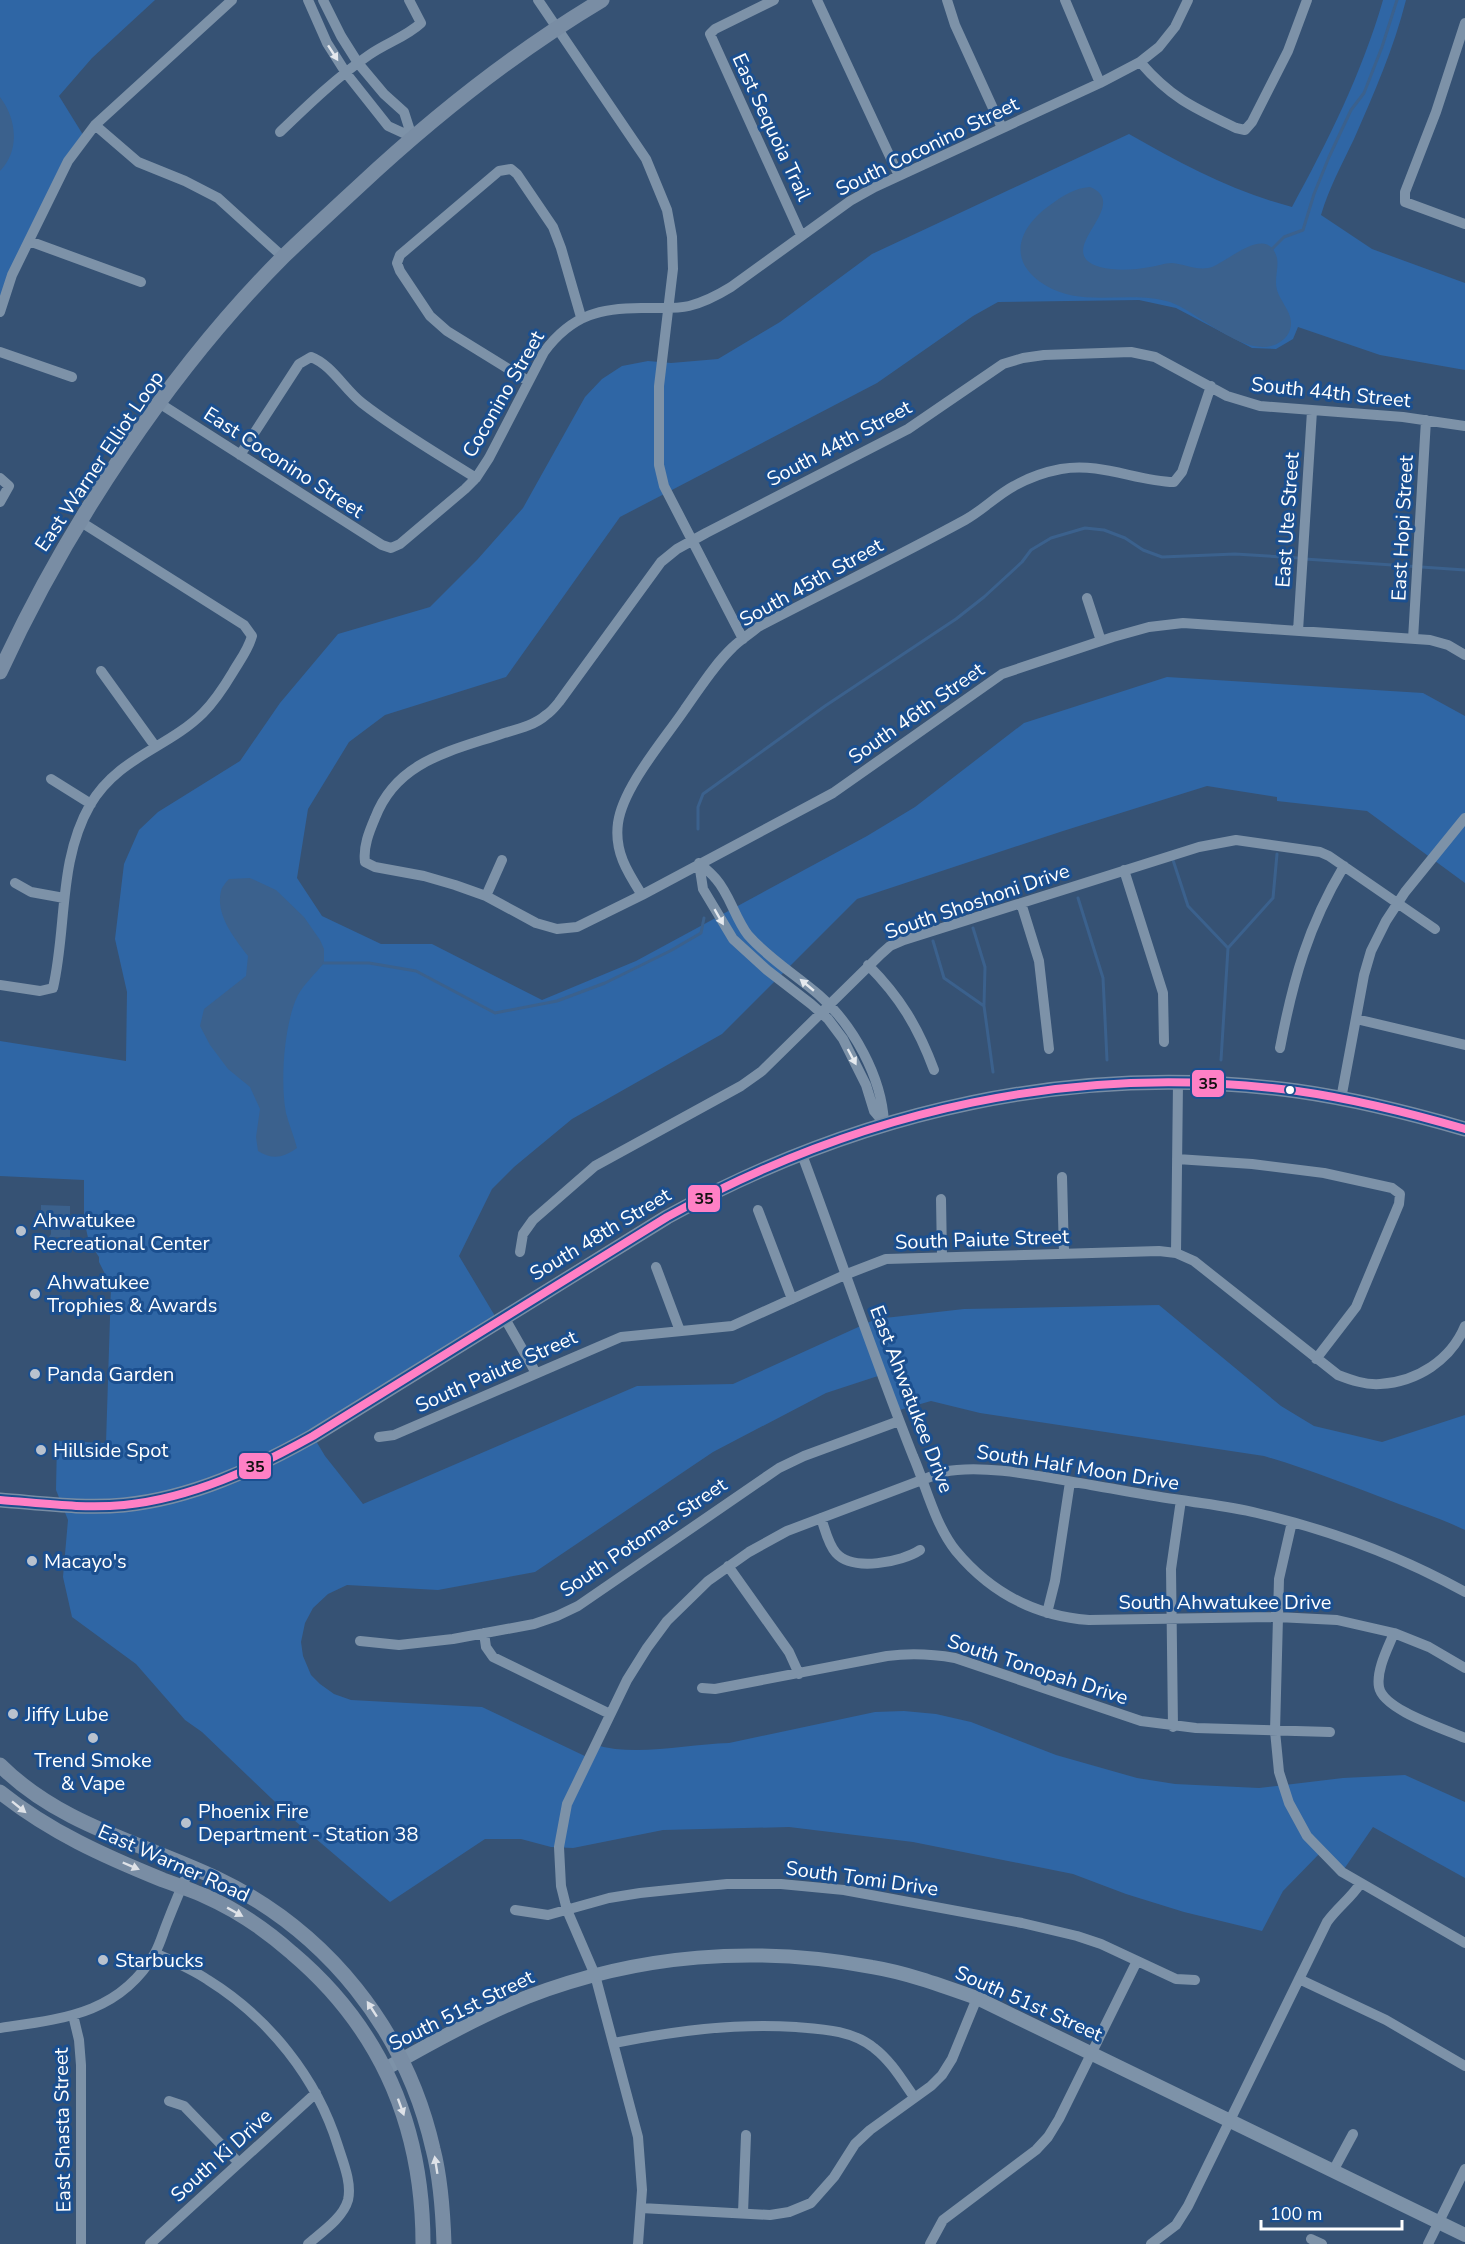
<svg xmlns="http://www.w3.org/2000/svg" width="1465" height="2244" font-family="'Nunito Sans',sans-serif">
  <rect width="100%" height="100%" fill="#365274"/>
  <path fill="#2f66a5" d="M 0,0 L 155,0 L 92,58 L 59,96 L 85,138 L 68,161 L 0,312 Z
    M 1383,0 L 1406,0 C 1394,48 1374,93 1354,139 C 1342,164 1329,188 1321,215 L 1372,249 L 1465,283 L 1465,370 L 1380,355 L 1298,327 L 1293,339 L 1276,349 L 1252,348 L 1176,308 L 1139,300 L 998,302 L 973,316 L 877,383 L 620,517 L 506,677 L 385,715 L 349,742 L 308,809 L 297,878 L 322,916 L 381,944 L 432,944 L 542,1000 L 636,961 L 867,836 L 915,807 L 1024,723 L 1167,677 L 1423,693 L 1465,716 L 1465,883 L 1367,811 L 1277,801 L 1277,797 L 1207,786 L 1063,831 L 857,899 L 722,1034 L 572,1119 L 514,1167 L 492,1189 L 459,1256 L 498,1321 L 313,1436 L 325,1456 L 363,1504 L 637,1386 L 733,1384 L 876,1319 L 964,1309 L 1159,1305 L 1281,1406 L 1314,1426 L 1382,1442 L 1465,1415 L 1465,1530 C 1440,1518 1417,1511 1391,1501 C 1349,1485 1308,1469 1264,1456 L 980,1413 L 931,1401 L 896,1411 L 881,1375 L 826,1393 L 713,1452 L 535,1572 L 438,1590 L 347,1585 L 328,1594 L 313,1608 L 305,1623 L 301,1642 L 303,1656 L 311,1675 L 320,1684 L 334,1694 L 351,1700 L 482,1707 L 589,1758 L 595,1745 C 637,1757 687,1744 729,1743 L 875,1712 L 904,1711 L 936,1714 L 971,1722 L 1056,1755 L 1137,1778 L 1175,1784 L 1259,1788 L 1343,1778 L 1405,1775 L 1465,1802 L 1465,1878 L 1373,1827 L 1342,1872 L 1320,1853 L 1283,1891 L 1262,1931 L 1184,1912 L 1126,1894 L 1073,1874 L 913,1842 L 789,1827 L 663,1830 L 573,1848 L 551,1847 L 521,1839 L 485,1839 L 390,1902 L 294,1820 L 202,1732 L 185,1720 L 136,1664 L 72,1617 L 63,1577 L 68,1520 L 56,1490 L 57,1441 L 106,1443 L 111,1286 L 99,1262 L 99,1257 L 89,1242 L 84,1220 L 84,1180 L 0,1176 L 0,1041 L 126,1061 L 127,992 L 115,939 L 124,864 L 139,830 L 158,812 L 240,761 L 280,703 L 338,634 L 430,607 L 477,560 L 523,508 L 585,397 L 602,379 L 622,366 L 648,361 L 671,363 L 718,359 L 780,322 L 872,254 L 1129,134 C 1183,165 1232,191 1292,207 C 1328,141 1362,73 1383,0 Z"/>
  <path fill="#3b618d" d="M 0,97 C 17,119 20,151 0,171 Z
    M 1090,187 C 1134,205 1049,252 1100,267 C 1115,271 1135,270 1150,267 C 1158,266 1164,263 1172,263 C 1184,264 1195,270 1208,268 C 1224,266 1267,221 1277,258 C 1279,268 1274,279 1277,290 C 1280,301 1291,311 1291,323 C 1291,331 1287,338 1280,342 C 1249,363 1199,312 1170,302 C 1129,289 1084,309 1045,285 C 1004,260 1020,225 1053,203 C 1064,195 1075,188 1090,187 Z
    M 250,878 L 276,890 L 304,917 L 320,940 L 324,949 L 324,963 C 316,973 304,984 298,995 C 284,1023 280,1082 286,1113 C 289,1125 294,1136 297,1148 C 283,1158 272,1160 258,1151 L 256,1137 L 260,1109 L 250,1087 L 228,1069 L 210,1045 L 200,1026 L 204,1009 L 246,976 L 248,956 C 235,939 215,915 221,891 C 222,887 226,882 229,879 Z
    M 41,1205 L 70,1206 L 70,1238 L 49,1237 L 51,1234 L 51,1216 L 41,1216 Z"/>
  <g fill="none" stroke-linecap="round" stroke-linejoin="round">
    <path stroke="#3b618d" stroke-width="3" d="M 1272,249 L 1284,237 L 1303,230 L 1314,194 L 1329,157 L 1351,110 L 1364,93 L 1382,47 L 1397,0
      M 1305,559 L 1465,570
      M 698,829 L 698,807 L 703,794 L 825,706 L 956,619 L 984,597 L 1022,562 L 1031,550 L 1051,538 L 1085,528 L 1104,530 L 1125,538 L 1143,550 L 1162,557 L 1235,554 L 1299,558
      M 1172,857 L 1188,906 L 1228,948 L 1221,1060
      M 1078,898 L 1103,978 L 1107,1060
      M 973,928 L 985,967 L 984,1005
      M 933,941 L 944,978 L 984,1006 L 993,1072
      M 1228,948 L 1273,898 L 1277,854
      M 324,963 L 369,963 L 416,971 L 495,1013 L 557,1001 L 605,983 L 670,951 L 701,933 L 704,918"/>
    <path stroke="#7d92a8" stroke-width="10" d="M 308,0 L 327,43 L 346,73 L 388,126 L 412,137
      M 323,0 L 341,36 L 358,63 L 384,94 L 404,112 L 412,137
      M 538,0 L 646,159 L 667,210 L 672,237 L 673,269 L 659,386 L 659,465 L 664,486 L 743,639
      M 774,0 L 715,29 L 710,34 L 801,235
      M 817,0 L 899,176
      M 947,0 L 955,25 L 1002,128
      M 1065,0 L 1100,83
      M 1465,23 L 1436,112 L 1405,192 L 1405,202 L 1465,224
      M 1140,62 C 1171,98 1194,108 1236,128 L 1245,130 L 1252,122 L 1288,51 L 1307,0
      M 95,125 L 138,162 L 185,181 L 218,198 L 283,257
      M 280,132 C 308,105 337,77 369,55 C 386,43 406,37 421,23 L 409,0
      M 29,241 L 141,282
      M 0,312 L 12,275 L 68,161 L 95,125 L 232,0
      M 0,352 L 72,377
      M 528,381 L 447,331 L 430,316 L 400,271 L 397,263 L 400,255 L 499,171 L 511,169 L 517,174 L 553,227 L 561,248 L 581,317
      M 159,403 L 382,545 L 391,548 L 400,544 L 465,489 L 476,478 L 489,458 L 544,352 C 572,314 602,307 648,308 C 661,308 676,309 689,306 C 705,302 718,295 731,287 L 850,201 L 875,187 L 1100,83 L 1140,62 L 1159,47 L 1175,27 L 1188,0
      M 1465,426 L 1403,417 L 1260,406 L 1227,396 L 1155,357 L 1131,352 L 1044,355 L 1023,358 L 1003,364 L 908,429 L 706,533 L 677,549 L 661,562 L 559,702 C 555,707 551,712 546,715 C 535,725 518,729 504,733 C 452,751 397,760 375,818 C 369,832 363,847 365,862 L 375,867 L 424,876 L 455,885 L 486,896 L 536,923 L 557,929 L 577,927 L 642,895 L 833,793 L 1002,674 L 1113,637 L 1149,627 L 1183,623 L 1430,640 L 1448,645 L 1465,655
      M 240,455 L 299,364 L 311,357 C 332,365 344,389 362,403 C 398,431 438,454 476,478
      M 0,478 L 9,486 L 0,502
      M 1087,598 L 1101,641
      M 1298,631 L 1312,411
      M 1413,639 L 1426,420
      M 101,671 L 155,746
      M 51,779 L 91,804
      M 699,863 L 703,889 L 733,939 L 767,970 L 811,1004 L 828,1019 L 843,1039 L 866,1085 L 874,1111 L 884,1123
      M 699,863 C 705,868 711,873 716,879 C 730,895 735,918 748,935 C 768,958 796,975 819,995 C 853,1025 882,1077 884,1123
      M 1124,870 L 1163,993 L 1164,1042
      M 15,883 L 31,892 L 64,898
      M 642,895 C 628,873 614,852 618,823 C 623,787 664,740 685,709 C 700,688 714,665 733,647 C 740,640 750,634 758,627 C 827,591 897,557 965,520 C 983,510 997,495 1014,486 C 1028,478 1045,472 1061,469 C 1101,462 1136,481 1174,482 L 1182,472 L 1211,386
      M 486,896 L 502,860
      M 1021,903 L 1039,961 L 1049,1049
      M 868,965 C 900,997 918,1027 934,1070
      M 0,985 L 40,991 L 53,988 C 67,928 58,861 90,805 C 118,757 168,748 203,713 C 215,701 224,687 233,672 C 240,660 248,650 252,636 L 244,625 L 81,522
      M 1356,1019 L 1465,1045
      M 1280,1048 C 1293,980 1308,926 1344,866
      M 1341,1099 L 1364,975 L 1371,951 L 1386,921 L 1405,892 L 1465,818
      M 801,1152 C 839,1253 873,1355 913,1456 C 926,1486 935,1525 956,1551 C 991,1593 1035,1616 1089,1620 L 1277,1617 L 1337,1620 L 1394,1633 L 1429,1647 L 1465,1668
      M 1177,1159 L 1252,1164 L 1324,1173 L 1392,1188 L 1400,1194 L 1399,1204 L 1356,1307 L 1316,1359
      M 1062,1177 L 1064,1254
      M 941,1199 L 942,1256
      M 758,1210 L 792,1299
      M 520,1252 L 523,1234 L 533,1220 L 595,1166 L 741,1086 L 762,1071 L 881,954 L 890,946 L 904,940 L 1199,847 L 1236,840 L 1320,852 L 1329,856 L 1435,929
      M 1176,1253 L 1178,1083
      M 656,1267 L 680,1331
      M 504,1317 L 536,1373
      M 379,1437 L 394,1435 L 621,1337 L 732,1326 L 847,1274 L 886,1259 L 1159,1251 L 1176,1253 L 1194,1261 L 1338,1375 C 1351,1380 1365,1385 1380,1384 C 1417,1382 1451,1360 1465,1326
      M 821,1518 C 825,1529 828,1544 836,1553 C 853,1572 902,1562 920,1550
      M 1292,1522 L 1279,1579 L 1275,1731 L 1279,1772 L 1289,1803 L 1307,1836 L 1342,1872 L 1465,1943
      M 728,1566 L 789,1652 L 799,1674
      M 1047,1613 L 1055,1581 L 1070,1482
      M 484,1633 L 486,1647 L 493,1657 L 610,1714
      M 1394,1633 C 1388,1648 1376,1670 1379,1687 C 1383,1710 1445,1729 1465,1738
      M 360,1641 L 399,1645 L 453,1639 L 534,1624 L 557,1616 L 578,1606 L 779,1468 L 804,1456 L 899,1421
      M 702,1688 L 715,1689 L 887,1656 C 911,1653 932,1654 955,1658 L 1141,1721 L 1196,1728 L 1330,1732
      M 1173,1727 L 1171,1569 L 1181,1500
      M 515,1910 L 548,1915 L 609,1898 L 640,1893 L 727,1884 L 781,1884 L 844,1890 L 1022,1923 L 1077,1936 L 1101,1944 L 1176,1979 L 1195,1980
      M 155,1953 C 173,1961 192,1969 208,1980 C 269,2018 317,2078 338,2146 C 343,2162 352,2183 348,2200 C 343,2218 322,2232 308,2244
      M 1299,1979 L 1386,2020 L 1465,2066
      M 73,2015 L 79,2040 L 81,2065 L 81,2244
      M 0,2028 C 62,2019 120,2014 155,1953 C 160,1944 163,1933 167,1923 C 174,1905 182,1886 190,1868
      M 614,2043 C 675,2031 733,2023 796,2027 C 822,2029 852,2030 874,2048 C 891,2061 902,2080 914,2097
      M 169,2101 L 184,2106 L 239,2163
      M 1333,2171 L 1353,2134
      M 641,2208 L 770,2215 L 789,2212 L 811,2203 L 834,2177 L 855,2144 L 870,2130 L 931,2086 L 942,2075 L 952,2059 L 977,1998
      M 743,2213 L 746,2135
      M 1311,2239 L 1322,2244
      M 150,2244 L 316,2093
      M 638,2244 L 642,2190 L 638,2137 L 595,1975 L 567,1910 L 561,1886 L 559,1847 L 567,1804 L 627,1680 L 647,1648 L 667,1621 L 708,1581 L 749,1552 L 787,1531 L 943,1472 C 985,1463 1048,1478 1091,1485 C 1121,1490 1151,1496 1181,1500 C 1206,1504 1232,1507 1257,1513 C 1330,1530 1400,1556 1465,1592
      M 930,2244 L 943,2220 L 1036,2150 L 1048,2137 L 1059,2119 L 1137,1961
      M 1151,2244 L 1176,2225 L 1188,2206 L 1327,1922 C 1337,1908 1351,1898 1360,1884
      M 1428,2244 L 1465,2169"/>
    <path stroke="#7d92a8" stroke-width="14" d="M 385,2069 C 431,2043 478,2017 527,1997 C 638,1954 756,1945 872,1967 C 908,1973 943,1986 977,1998 L 1465,2235"/>
    <path stroke="#798da4" stroke-width="15" d="M 0,672 C 67,526 170,370 284,256 C 308,233 333,210 358,187 C 433,117 513,53 602,0
      M 0,1500 C 41,1503 83,1509 124,1505 C 192,1498 254,1469 313,1436 L 667,1217 C 861,1110 1076,1061 1297,1091 C 1354,1099 1410,1113 1465,1129
      M 0,1765 C 60,1825 142,1843 216,1878 C 327,1931 406,2030 433,2149 C 441,2180 443,2212 444,2244
      M 0,1792 C 50,1832 104,1856 163,1880 C 177,1885 191,1890 205,1896 C 237,1910 266,1930 292,1953 C 382,2029 423,2127 423,2244"/>
    <g stroke="#1b4f8f" stroke-width="12">
      <path id="bus-1" d="M 0,1500 C 41,1503 83,1509 124,1505 C 192,1498 254,1469 313,1436 L 667,1217 C 861,1110 1076,1061 1297,1091 C 1354,1099 1410,1113 1465,1129"/>
    </g>
    <use href="#bus-1" stroke="#ff80c5" stroke-width="8"/>
  </g>
  <defs><path id="oneway-solid" d="M-6-.8H1V-3.2L6.5 0L1 3.2V.8H-6Z" transform="scale(1.5)"/></defs>
  <g fill="#e5e9ee">
    <use href="#oneway-solid" transform="translate(333 53) rotate(57)"/>
    <use href="#oneway-solid" transform="translate(719 917) rotate(60)"/>
    <use href="#oneway-solid" transform="translate(807 985) rotate(-140)"/>
    <use href="#oneway-solid" transform="translate(852 1057) rotate(62)"/>
  </g>
  <g fill="#dee2e8">
    <use href="#oneway-solid" transform="translate(19 1807) rotate(39)"/>
    <use href="#oneway-solid" transform="translate(131 1866) rotate(23)"/>
    <use href="#oneway-solid" transform="translate(235 1912) rotate(29)"/>
    <use href="#oneway-solid" transform="translate(372 2009) rotate(-123)"/>
    <use href="#oneway-solid" transform="translate(401 2107) rotate(70)"/>
    <use href="#oneway-solid" transform="translate(436 2165) rotate(-99)"/>
  </g>
  <circle fill="#fff" stroke="#1b4f8f" stroke-width="2" cx="1290" cy="1090" r="5"/>
  <g fill="#b9c2ce" stroke="#1b4f8f" stroke-width="2">
    <circle cx="21" cy="1231" r="6"/>
    <circle cx="35" cy="1294" r="6"/>
    <circle cx="35" cy="1374" r="6"/>
    <circle cx="41" cy="1450" r="6"/>
    <circle cx="32" cy="1561" r="6"/>
    <circle cx="13" cy="1714" r="6"/>
    <circle cx="93" cy="1738" r="6"/>
    <circle cx="186" cy="1823" r="6"/>
    <circle cx="103" cy="1960" r="6"/>
  </g>
  <g text-anchor="middle" stroke-width="6" stroke-linejoin="round" paint-order="stroke">
    <g font-size="20" fill="#fff" stroke="#1b4f8f">
      <text transform="translate(772 127) rotate(65)" y="7">East Sequoia Trail</text>
      <text transform="translate(927 146) rotate(-26)" y="7">South Coconino Street</text>
      <text transform="translate(1331 392) rotate(6)" y="7">South 44th Street</text>
      <text transform="translate(503 394) rotate(-60)" y="7">Coconino Street</text>
      <text transform="translate(839 443) rotate(-28)" y="7">South 44th Street</text>
      <text transform="translate(99 461) rotate(-56)" y="7">East Warner Elliot Loop</text>
      <text transform="translate(284 462) rotate(33)" y="7">East Coconino Street</text>
      <text transform="translate(1287 520) rotate(-86)" y="7">East Ute Street</text>
      <text transform="translate(1402 528) rotate(-87)" y="7">East Hopi Street</text>
      <text transform="translate(811 582) rotate(-29)" y="7">South 45th Street</text>
      <text transform="translate(916 713) rotate(-35)" y="7">South 46th Street</text>
      <text transform="translate(977 901) rotate(-19)" y="7">South Shoshoni Drive</text>
      <text transform="translate(600 1234) rotate(-31)" y="7">South 48th Street</text>
      <text transform="translate(982 1239) rotate(-2)" y="7">South Paiute Street</text>
      <text transform="translate(496 1371) rotate(-24)" y="7">South Paiute Street</text>
      <text transform="translate(912 1399) rotate(69)" y="7">East Ahwatukee Drive</text>
      <text transform="translate(1078 1467) rotate(9)" y="7">South Half Moon Drive</text>
      <text transform="translate(643 1537) rotate(-34)" y="7">South Potomac Street</text>
      <text x="1225" y="1609">South Ahwatukee Drive</text>
      <text transform="translate(1038 1669) rotate(18)" y="7">South Tonopah Drive</text>
      <text transform="translate(174 1863) rotate(24)" y="7">East Warner Road</text>
      <text transform="translate(862 1878) rotate(8)" y="7">South Tomi Drive</text>
      <text transform="translate(1029 2003) rotate(24)" y="7">South 51st Street</text>
      <text transform="translate(461 2010) rotate(-26)" y="7">South 51st Street</text>
      <text transform="translate(62 2130) rotate(-91)" y="7">East Shasta Street</text>
      <text transform="translate(221 2155) rotate(-42)" y="7">South Ki Drive</text>
    </g>
    <g font-size="20" fill="#fff" stroke="#1b4f8f" text-anchor="start">
      <text x="33" y="1227">Ahwatukee<tspan x="33" dy="23">Recreational Center</tspan></text>
      <text x="47" y="1289">Ahwatukee<tspan x="47" dy="23">Trophies &amp; Awards</tspan></text>
      <text x="47" y="1381">Panda Garden</text>
      <text x="53" y="1457">Hillside Spot</text>
      <text x="44" y="1568">Macayo's</text>
      <text x="25" y="1721">Jiffy Lube</text>
      <text x="93" y="1767" text-anchor="middle">Trend Smoke<tspan x="93" dy="23">&amp; Vape</tspan></text>
      <text x="198" y="1818">Phoenix Fire<tspan x="198" dy="23">Department - Station 38</tspan></text>
      <text x="115" y="1967">Starbucks</text>
    </g>
  </g>
  <g stroke="#1b4f8f" stroke-width="2">
    <rect x="1191" y="1069" width="34" height="29" rx="6" fill="#ff80c5"/>
    <rect x="687" y="1184" width="34" height="29" rx="6" fill="#ff80c5"/>
    <rect x="238" y="1452" width="34" height="28" rx="6" fill="#ff80c5"/>
  </g>
  <g font-size="16" text-anchor="middle" font-weight="bold" fill="#111">
    <text x="1208" y="1089">35</text>
    <text x="704" y="1204">35</text>
    <text x="255" y="1472">35</text>
  </g>
  <path d="M1261 2220v9h141v-9" fill="none" stroke="#ffffff" stroke-width="3"/>
  <text x="1270" y="2220" font-size="18" fill="#ffffff" stroke="#1b4f8f" stroke-width="4.5" paint-order="stroke">100 m</text>
</svg>
